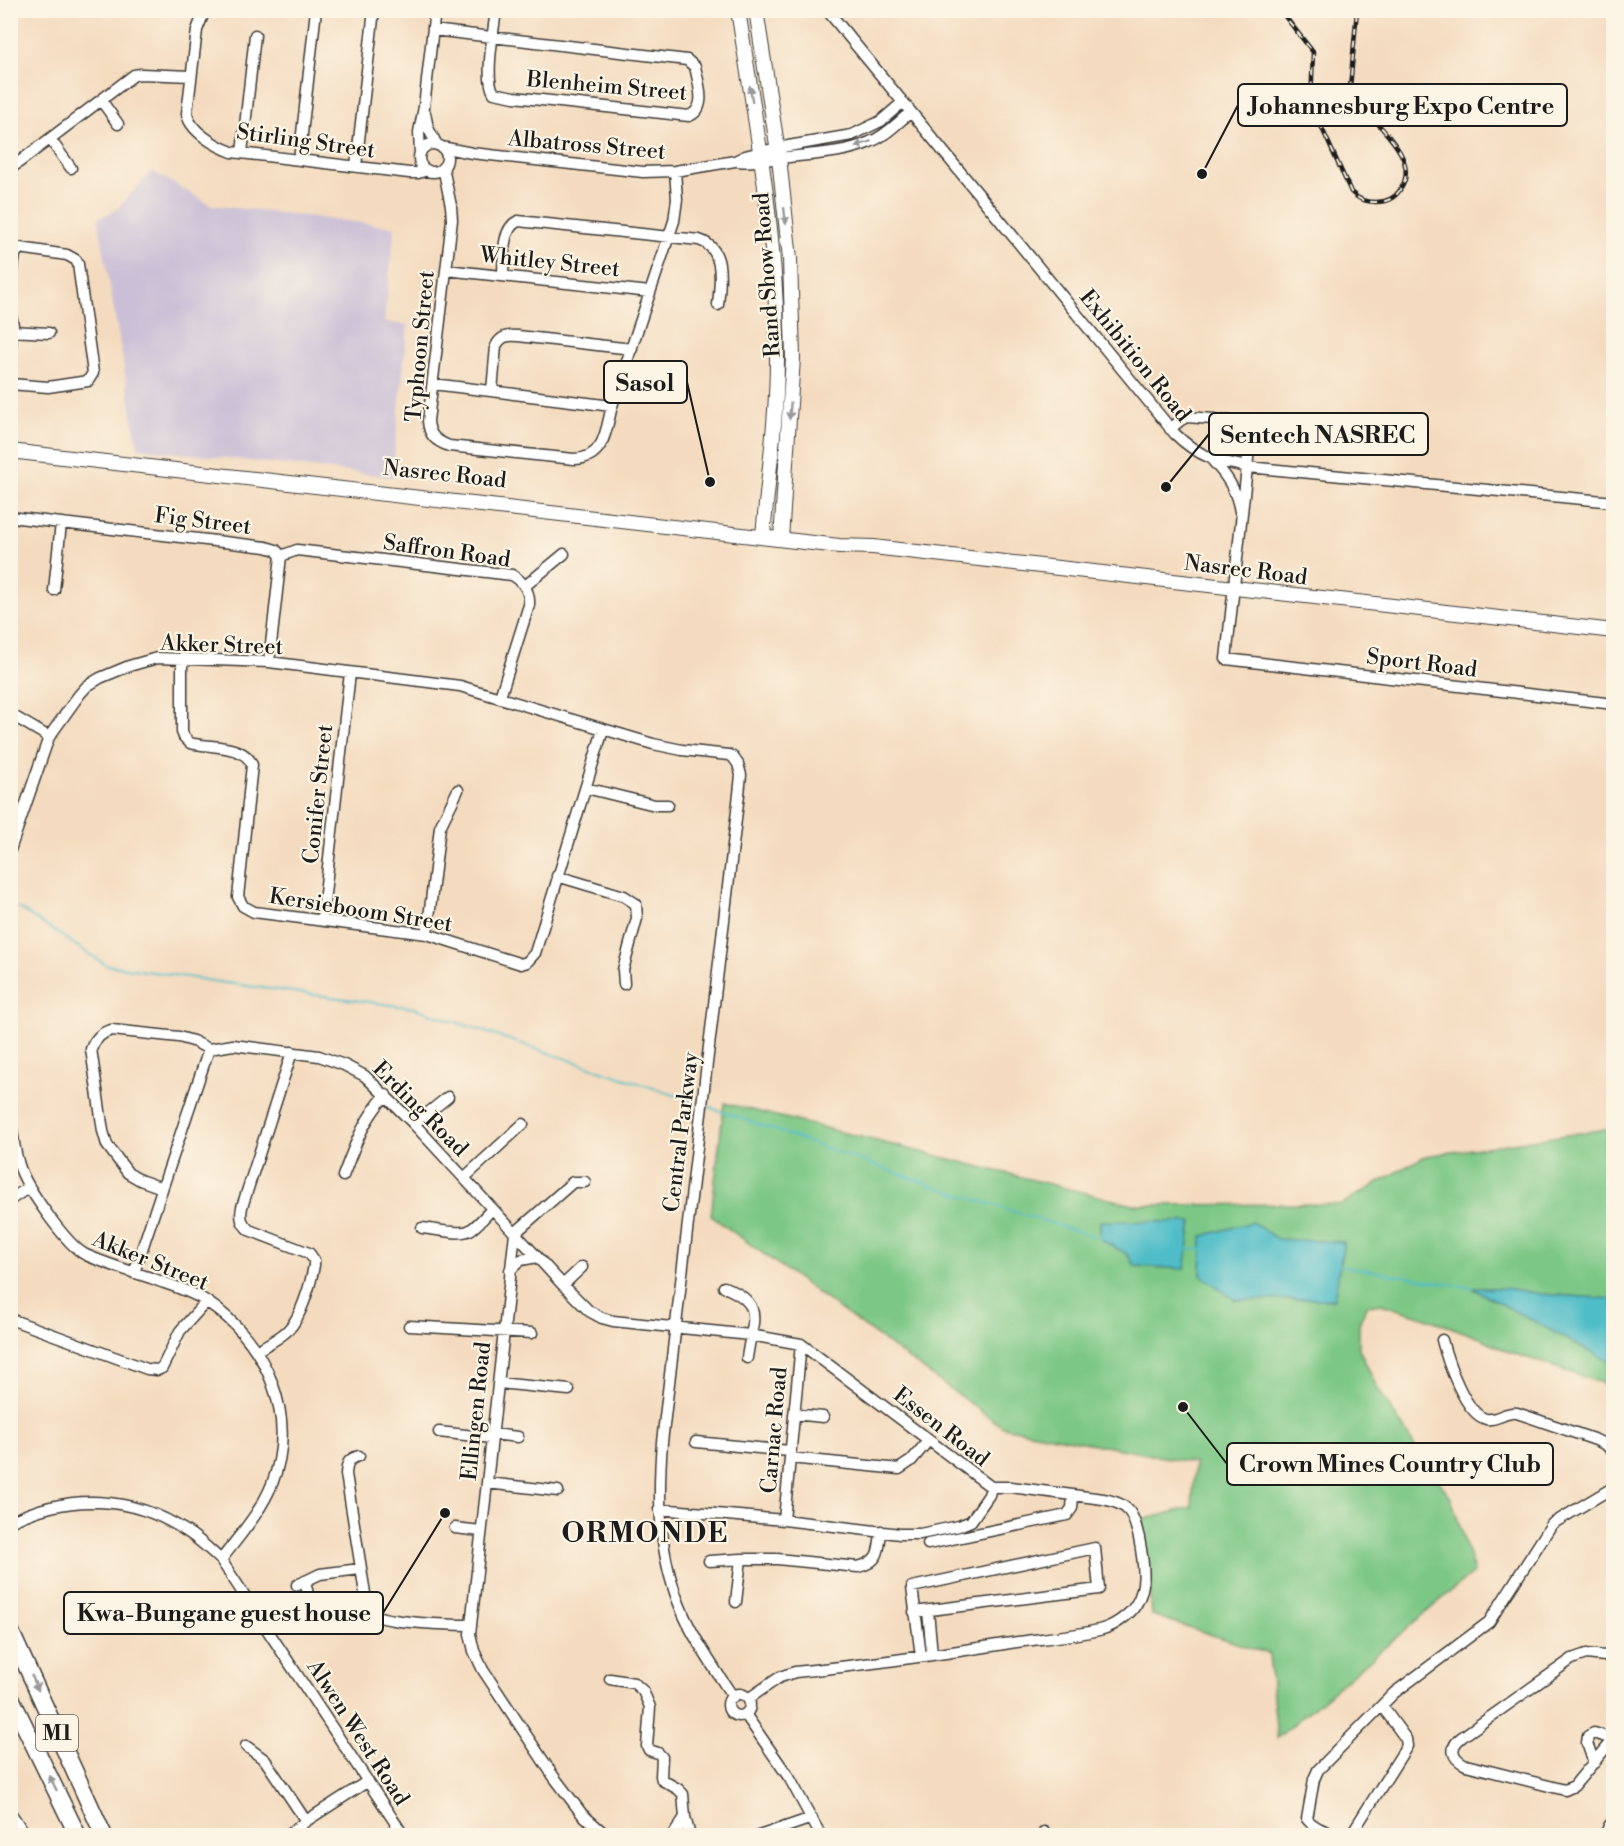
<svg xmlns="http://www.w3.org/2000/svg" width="1624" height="1846" font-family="'Libre Bodoni',serif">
  <rect width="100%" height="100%" fill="#fcf5e5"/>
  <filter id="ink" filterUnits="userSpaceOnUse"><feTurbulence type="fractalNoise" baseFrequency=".0167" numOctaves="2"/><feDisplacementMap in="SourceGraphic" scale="12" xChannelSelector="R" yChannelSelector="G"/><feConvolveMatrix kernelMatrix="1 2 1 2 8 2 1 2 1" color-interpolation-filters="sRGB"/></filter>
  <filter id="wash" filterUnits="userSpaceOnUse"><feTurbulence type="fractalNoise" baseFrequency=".008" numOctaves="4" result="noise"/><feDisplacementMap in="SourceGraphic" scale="24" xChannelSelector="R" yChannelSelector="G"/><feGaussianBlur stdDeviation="1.35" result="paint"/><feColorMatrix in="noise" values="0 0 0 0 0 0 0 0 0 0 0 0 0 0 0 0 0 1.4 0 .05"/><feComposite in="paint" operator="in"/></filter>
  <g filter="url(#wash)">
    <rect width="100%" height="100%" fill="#f4dbbf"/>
    <path fill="#cabfd6" d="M 152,171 L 211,205 L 395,227 L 384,322 L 408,325 L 392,477 L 138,448 L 98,218 L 116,210 Z"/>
    <path fill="#7cc785" stroke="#4c7250" stroke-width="1.5" d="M 724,1103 L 1134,1205 L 1342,1204 L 1425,1156 L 1613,1128 L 1613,1387 L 1507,1351 L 1480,1338 L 1426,1318 L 1381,1304 L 1366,1306 L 1359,1324 L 1359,1349 L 1377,1387 L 1421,1456 L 1451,1498 L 1474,1572 L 1277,1738 L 1269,1654 L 1152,1615 L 1142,1520 L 1192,1507 L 1195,1463 L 1003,1427 L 711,1216 Z"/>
    <path fill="#50bdc8" stroke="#366c72" stroke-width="1.5" d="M 1100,1221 L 1192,1222 L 1185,1269 L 1135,1266 L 1127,1254 L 1100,1239 Z
      M 1252,1222 L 1277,1239 L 1344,1242 L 1334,1299 L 1235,1300 L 1201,1275 L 1202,1236 Z
      M 1472,1288 L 1505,1288 L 1541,1294 L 1613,1299 L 1613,1364 Z"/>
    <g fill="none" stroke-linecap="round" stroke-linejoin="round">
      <path stroke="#50bdc8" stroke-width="2" d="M 19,908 L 106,965 L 226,983 L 414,1008 L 698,1103
        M 706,1106 L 942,1189 L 1101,1239
        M 1188,1248 L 1203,1250
        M 1337,1265 L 1473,1288"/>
    </g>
  </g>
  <g filter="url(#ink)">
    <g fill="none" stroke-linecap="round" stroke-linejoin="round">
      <g stroke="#3c3934" stroke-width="13">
        <path id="minor" d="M 205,10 L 197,30 L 187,113 C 189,131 216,146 232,152 L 409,173 L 418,173 L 427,170
          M 827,10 L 1003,224 L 1175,434 C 1199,457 1216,461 1248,467 L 1614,502
          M 433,30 L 687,60 L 695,67 L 696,71 C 699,86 707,109 689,116 L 514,97 L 494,93 C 484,79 494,29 496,10
          M 101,100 L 118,124
          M 425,113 L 428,128 L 437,145
          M 50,139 L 71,168
          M419 158a14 14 0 1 1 28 0a14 14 0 1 1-28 0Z
          M 441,147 L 472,153 L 643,172 L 675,171 L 735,161 L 745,156 L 777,148 L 852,135 L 881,121 L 903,102
          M 242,153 L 255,35
          M 420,154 L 419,132 L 424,107 L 435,10
          M 299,160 L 316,10
          M 738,161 C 752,163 766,160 779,158 C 809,154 843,154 870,142 C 886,136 898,122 911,112
          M 356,166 L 374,10
          M 443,167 L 451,206 L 452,220 L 428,421 C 429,436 436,441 449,446 L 574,459 C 605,459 606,429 612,406 L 674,221 L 677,199 L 675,171
          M 10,169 L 134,75 L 141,74 L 191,76
          M 446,270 L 650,292
          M 503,276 C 504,259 501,229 518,221 L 699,240 C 726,248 720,283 718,305
          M 10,290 L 15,254 L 20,248 L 67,255 L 76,260 L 78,264 L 93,373 L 88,381 L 48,387 L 10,384
          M 10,312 L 13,325 L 10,352
          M 10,331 L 49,333
          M 433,384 L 612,406
          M 492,391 L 496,346 C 501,336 508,335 518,336 L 632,349
          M 1170,429 L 1181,420 L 1187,417 L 1252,422 L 1226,659 L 1614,704
          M 1213,461 C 1227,476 1237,491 1240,512
          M 10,517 L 266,547 L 276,550 L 281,556
          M 281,556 L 297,550 L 512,575 C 524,582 530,591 529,605 L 500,697
          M 525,586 L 564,554
          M 54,590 L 61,523
          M 182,658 L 182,732 L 184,737 L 190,743 C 209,748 245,744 252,765 L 238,897 L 243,906 L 254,912 L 427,934 L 521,964 L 527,962 L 535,953 L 603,730
          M 269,662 L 281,556
          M 10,714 L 49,737
          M 586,788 L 655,805 L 668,805
          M 10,850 L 49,737 L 79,695 L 87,686 L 100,678 L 129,666 L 157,658 L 269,662 L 460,686 L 653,744 L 682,750 L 729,755 L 733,757 L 738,764 L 741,775 L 739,794 L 662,1442 C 657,1507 659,1567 689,1626 C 702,1651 718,1674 733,1697
          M 557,876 L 624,896 L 636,904 L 637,918 L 623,970 L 624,984
          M 322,920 L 350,673
          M 427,934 L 440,827 L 458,790
          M 209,1049 L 233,1045 L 319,1056 L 344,1065 L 365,1076 L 414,1124 L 563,1285 L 589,1311 L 602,1318 L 613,1321 L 750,1335 L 801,1344 L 991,1487
          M 10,1118 C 13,1134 14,1150 19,1165 C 25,1186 67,1246 86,1255 C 107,1264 129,1271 151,1278 C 169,1285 189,1290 206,1301 C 266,1341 299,1415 272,1484 C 261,1512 239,1536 221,1560
          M 414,1124 L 448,1097
          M 343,1176 C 355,1145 363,1120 386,1095
          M 464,1178 L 523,1124
          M 585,1182 L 573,1182 L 515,1233 L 470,1634 L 474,1651 L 483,1670 L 554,1777 L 582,1814 L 607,1836
          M 162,1188 L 140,1180 L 128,1173 L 107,1145 L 103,1131 L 91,1049 C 95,1039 101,1032 112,1030 L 179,1037 L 193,1041 L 209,1049
          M 10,1200 L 29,1187
          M 422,1228 C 434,1229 460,1236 470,1230 C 478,1225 485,1216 492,1209
          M 510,1270 L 521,1260 L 537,1257
          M 134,1273 L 209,1049
          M 563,1285 L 582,1267
          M 724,1287 C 766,1304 752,1320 747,1358
          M 10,1319 L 147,1369 L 157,1370 L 162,1368 L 180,1331 L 206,1302
          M 409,1326 L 532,1333
          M 1442,1340 C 1447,1360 1465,1414 1486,1419 C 1497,1421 1506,1411 1517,1413 L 1596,1440 L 1606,1445 L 1614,1452
          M 256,1351 C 266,1345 279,1339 288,1330 C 301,1318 311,1283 314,1265 L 314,1260 L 309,1253 L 249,1230 C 241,1223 240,1217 242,1207 L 292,1052
          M 499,1383 L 569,1390
          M 794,1414 L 823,1417
          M 439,1432 L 492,1438
          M 493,1434 L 518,1437
          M 696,1442 L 790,1451
          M 359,1456 C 348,1459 347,1463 346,1474 L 367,1606 C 369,1609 370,1612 373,1614 C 386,1623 452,1625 470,1625
          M 790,1458 L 899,1469 L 911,1461 L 928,1441
          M 487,1483 L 558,1491
          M 659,1509 L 784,1520 L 900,1534 L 920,1534 L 959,1526 L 971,1521 L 989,1495 L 991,1487
          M 784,1520 L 801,1344
          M 10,1522 C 68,1493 132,1495 186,1531 C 199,1539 210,1550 221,1560 L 404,1836
          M 455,1528 L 481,1531
          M 928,1544 L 1067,1515 L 1072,1508 L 1073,1495
          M 709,1561 L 741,1559
          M 305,1581 L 315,1625
          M 297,1585 L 320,1574 L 360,1569
          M 736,1602 L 741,1559 L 777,1559 L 858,1567 C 880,1562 879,1550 881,1531
          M 928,1611 L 932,1654
          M 914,1612 L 1099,1589 L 1095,1548 L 912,1587 L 921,1656
          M 1614,1657 L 1586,1654 L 1572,1659 L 1462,1737 C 1449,1747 1451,1758 1466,1765 L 1565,1790 L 1574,1786 L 1578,1781 L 1614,1738
          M 610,1679 L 634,1683 L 643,1691 L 650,1707 L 647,1746 L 649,1750 L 658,1753 L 662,1757 L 661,1776 L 662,1780 L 678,1789 L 683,1794 L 685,1817 L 690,1836
          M728 1705a11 11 0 1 1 22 0a11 11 0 1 1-22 0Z
          M 748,1699 L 780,1677 L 795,1672 C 865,1665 935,1655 1004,1644 C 1035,1639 1068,1637 1099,1630 C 1108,1628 1119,1622 1127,1615 C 1150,1595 1144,1564 1139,1538 C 1133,1513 1130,1504 1103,1499 L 1011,1487 L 991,1487
          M 745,1714 L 790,1779 L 821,1836
          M 246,1746 L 265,1760 L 306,1821
          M 1594,1763 L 1587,1743 L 1588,1736 L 1594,1733 L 1612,1739
          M 10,1812 L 26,1836
          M 287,1836 L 306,1821 L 368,1781
          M 673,1836 L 685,1817
          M 759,1836 L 812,1818
          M 1043,1836 L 1044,1832
          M 1341,1836 C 1329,1833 1314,1828 1307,1819 L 1314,1779 L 1318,1770 L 1394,1693 L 1489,1622 L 1552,1524 L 1614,1487
          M 1344,1836 L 1350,1834 L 1354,1830 L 1407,1746 L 1406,1739 L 1382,1706
          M 1605,1836 L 1609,1826 L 1614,1820"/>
      </g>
      <g stroke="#3c3934" stroke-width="16">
        <path id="major" d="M 738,10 C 756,126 778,241 777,359 C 777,418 768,477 763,536
          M 756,10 L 779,158 L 790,259 L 793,358 L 781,539
          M 10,451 L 839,546 L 873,547 L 1614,631"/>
      </g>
      <g stroke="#3c3934" stroke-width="19">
        <path id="highway" d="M 10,1630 L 104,1836
          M 10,1696 L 78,1836"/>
      </g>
      <use href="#minor" stroke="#fff" stroke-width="10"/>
      <use href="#major" stroke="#fff" stroke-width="14"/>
      <use href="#highway" stroke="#fff" stroke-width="16"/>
      <g stroke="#1c1c1c" stroke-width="4.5">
        <path id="rail" d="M 1280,10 L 1313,52 L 1311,104 L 1351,192 C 1359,200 1366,202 1376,202 C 1386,202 1394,199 1400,190 C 1425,154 1363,118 1350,88 L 1357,10"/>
      </g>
      <use href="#rail" stroke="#fcf5e5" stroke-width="2" stroke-dasharray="7" stroke-linecap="butt"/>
    </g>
    <defs><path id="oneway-solid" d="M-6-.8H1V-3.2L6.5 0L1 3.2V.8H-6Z" transform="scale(1.5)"/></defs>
    <g fill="#999">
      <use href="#oneway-solid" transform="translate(751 94) rotate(-99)"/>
      <use href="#oneway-solid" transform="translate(863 144) rotate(162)"/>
      <use href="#oneway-solid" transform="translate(785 216) rotate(83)"/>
      <use href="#oneway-solid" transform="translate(790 411) rotate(94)"/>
      <use href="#oneway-solid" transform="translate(35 1683) rotate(66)"/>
      <use href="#oneway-solid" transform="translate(53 1783) rotate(-116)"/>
    </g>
  </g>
  <g text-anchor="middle" stroke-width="4.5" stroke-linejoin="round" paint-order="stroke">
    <rect fill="#fcf5e5" stroke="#5f5d58" stroke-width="1.5" x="36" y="1715" width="42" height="36" rx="4.5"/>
    <g font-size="21" font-weight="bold" fill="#1c1c1c">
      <text x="57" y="1740">M1</text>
    </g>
    <g font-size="22" fill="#1c1c1c" stroke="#fcf5e5">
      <text transform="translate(607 85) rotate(5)" y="8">Blenheim Street</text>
      <text transform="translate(306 140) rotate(8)" y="8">Stirling Street</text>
      <text transform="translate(587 144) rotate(5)" y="8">Albatross Street</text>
      <text transform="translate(550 261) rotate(6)" y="8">Whitley Street</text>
      <text transform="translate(766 275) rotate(-94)" y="8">Rand Show Road</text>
      <text transform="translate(419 346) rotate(-85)" y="8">Typhoon Street</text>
      <text transform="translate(1136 355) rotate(51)" y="8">Exhibition Road</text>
      <text transform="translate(445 473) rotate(6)" y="8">Nasrec Road</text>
      <text transform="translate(203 520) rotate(7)" y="8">Fig Street</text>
      <text transform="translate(447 550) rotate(8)" y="8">Saffron Road</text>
      <text transform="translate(1246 569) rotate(7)" y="8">Nasrec Road</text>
      <text transform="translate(222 644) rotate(2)" y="8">Akker Street</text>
      <text transform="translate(1422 662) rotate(7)" y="8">Sport Road</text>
      <text transform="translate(317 794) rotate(-84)" y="8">Conifer Street</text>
      <text transform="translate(361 909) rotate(9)" y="8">Kersieboom Street</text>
      <text transform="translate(421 1108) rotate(45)" y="8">Erding Road</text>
      <text transform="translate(680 1132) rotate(-83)" y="8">Central Parkway</text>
      <text transform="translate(151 1260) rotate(22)" y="8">Akker Street</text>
      <text transform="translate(475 1411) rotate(-84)" y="8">Ellingen Road</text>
      <text transform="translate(942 1426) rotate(38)" y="8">Essen Road</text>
      <text transform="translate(773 1430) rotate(-85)" y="8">Carnac Road</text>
      <text transform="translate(359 1732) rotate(57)" y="8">Alwen West Road</text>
    </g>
    <g font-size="28" font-weight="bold" letter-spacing="1.5" fill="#1c1c1c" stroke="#fcf5e5">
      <text x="645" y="1542">ORMONDE</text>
    </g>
  </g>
  <path fill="none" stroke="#1c1c1c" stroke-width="2" d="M1202 174L1238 105M710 482L687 382M1166 487L1209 434M1183 1407L1227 1464M445 1513L383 1613"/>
  <g fill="#1c1c1c" stroke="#fcf5e5" stroke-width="2">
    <circle cx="1202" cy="174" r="6"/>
    <circle cx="710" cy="482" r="6"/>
    <circle cx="1166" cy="487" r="6"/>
    <circle cx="1183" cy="1407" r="6"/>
    <circle cx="445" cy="1513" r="6"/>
  </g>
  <g fill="#fcf5e5" stroke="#1c1c1c" stroke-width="2">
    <rect x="1238" y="84" width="329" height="42" rx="6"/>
    <rect x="604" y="361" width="83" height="42" rx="6"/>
    <rect x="1209" y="413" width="219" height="42" rx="6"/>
    <rect x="1227" y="1443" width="326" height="42" rx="6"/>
    <rect x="64" y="1592" width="319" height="42" rx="6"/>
  </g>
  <g font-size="24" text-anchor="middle" font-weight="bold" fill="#1c1c1c">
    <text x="1402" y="114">Johannesburg Expo Centre</text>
    <text x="645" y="391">Sasol</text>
    <text x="1318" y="443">Sentech NASREC</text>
    <text x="1390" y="1472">Crown Mines Country Club</text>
    <text x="224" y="1621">Kwa-Bungane guest house</text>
  </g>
  <rect width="1624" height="1846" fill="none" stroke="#fcf5e5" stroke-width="36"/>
</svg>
